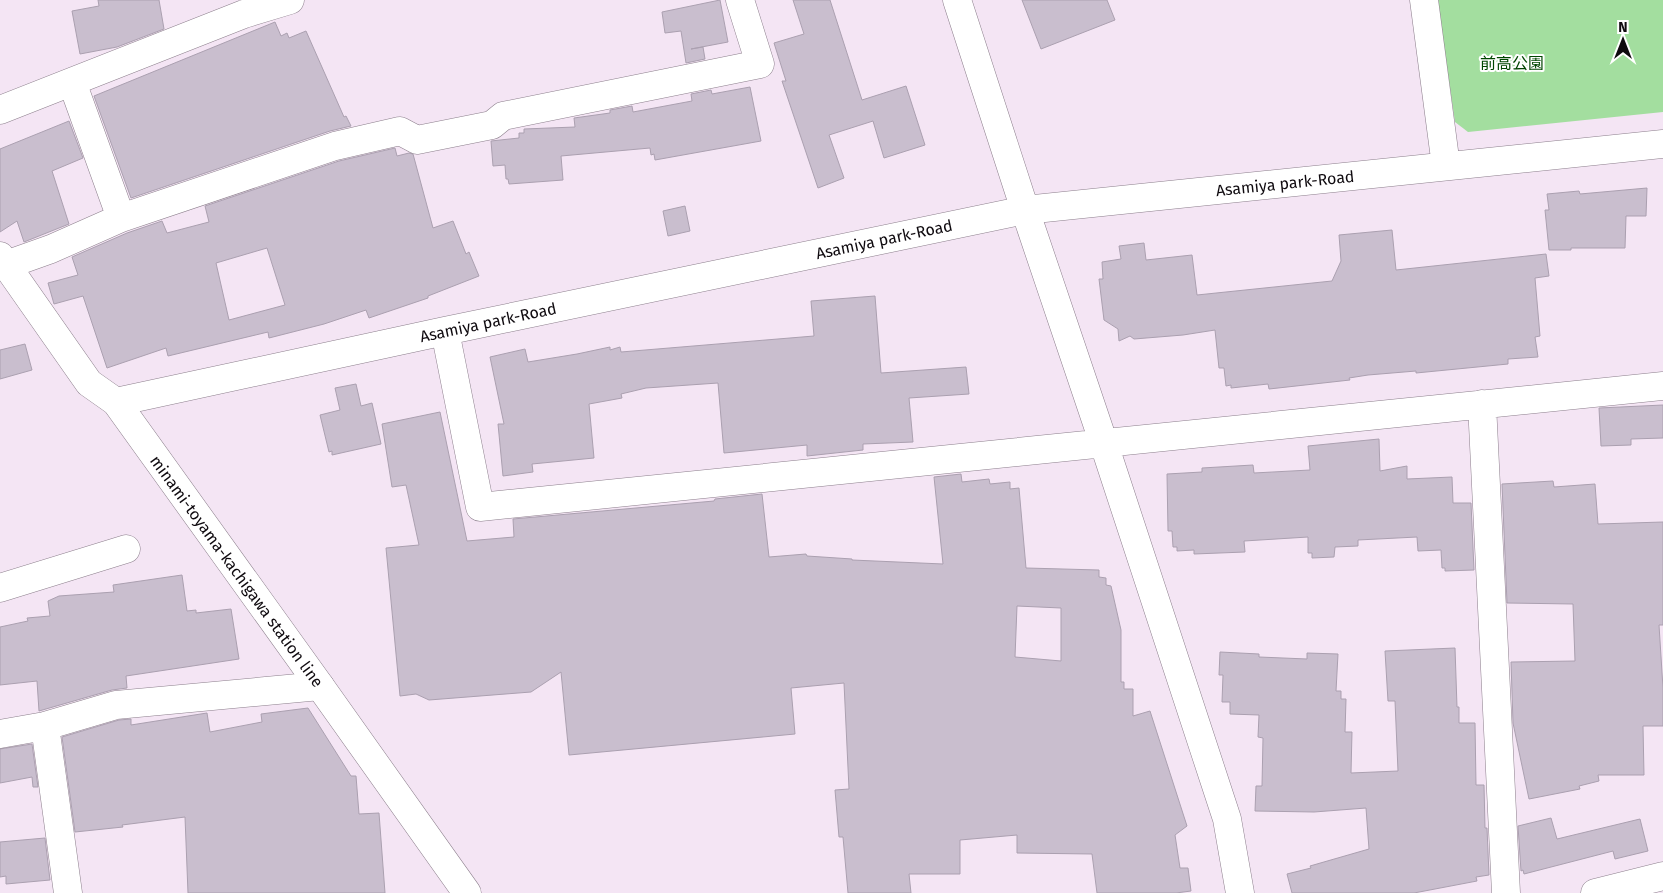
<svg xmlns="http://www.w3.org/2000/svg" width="1663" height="893" font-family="'Fira Sans','Noto Sans JP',sans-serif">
  <rect width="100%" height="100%" fill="#f4e5f4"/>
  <path fill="#a3de9f" d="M 1437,0 L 1663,0 L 1663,112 L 1468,132 L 1455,122 Z"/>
  <path fill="#c9bece" stroke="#aba0b0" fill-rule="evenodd" d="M 98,0 L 159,0 L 164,29 L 117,47 L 80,54 L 72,11 L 99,6 Z
    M 720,0 L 728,42 L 691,49 L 703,47 L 705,59 L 686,63 L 681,31 L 665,33 L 662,12 Z
    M 793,0 L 830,0 L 862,100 L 906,86 L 925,145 L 884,158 L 873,121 L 829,135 L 844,178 L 818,188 L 782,81 L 786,81 L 774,43 L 804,34 Z
    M 1022,0 L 1107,0 L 1115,20 L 1041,49 Z
    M 275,22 L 281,36 L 287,33 L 289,38 L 306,31 L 344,117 L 346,116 L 351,126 L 330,131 L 131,198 L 94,96 Z
    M 750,87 L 761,141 L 655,160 L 654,154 L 651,155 L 650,148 L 561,156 L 563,180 L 509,184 L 508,179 L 506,179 L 505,165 L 493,166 L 491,141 L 519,138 L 519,133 L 524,133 L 524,129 L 575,127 L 574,118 L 610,113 L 610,110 L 632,106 L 633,112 L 692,101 L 691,94 L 711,90 L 712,94 Z
    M 69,121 L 83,158 L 52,171 L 69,224 L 24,242 L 17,221 L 0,232 L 0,149 Z
    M 395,148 L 397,156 L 409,153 L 413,154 L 433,228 L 453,221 L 466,254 L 469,252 L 479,276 L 428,296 L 428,298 L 369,318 L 366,310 L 324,324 L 269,338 L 268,332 L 168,356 L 166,348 L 107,368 L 83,296 L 54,304 L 48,283 L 78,275 L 72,257 L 127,233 L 162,221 L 167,233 L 209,222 L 205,206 L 339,161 ZM 267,248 L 285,305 L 229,320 L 216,263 Z
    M 1647,188 L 1646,216 L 1626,216 L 1625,248 L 1571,248 L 1571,250 L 1549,250 L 1545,210 L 1549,210 L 1547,194 L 1579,191 L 1580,194 Z
    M 685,206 L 690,231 L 668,236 L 663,211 Z
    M 1392,230 L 1396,270 L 1546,254 L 1549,276 L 1535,278 L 1540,336 L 1535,337 L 1538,357 L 1508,359 L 1508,364 L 1416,373 L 1416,371 L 1368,375 L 1349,378 L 1350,380 L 1269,389 L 1268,384 L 1231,388 L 1231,385 L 1226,386 L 1224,368 L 1219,368 L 1215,330 L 1183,335 L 1134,339 L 1130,336 L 1119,341 L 1118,329 L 1104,320 L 1099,279 L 1103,279 L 1102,262 L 1121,259 L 1119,246 L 1144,243 L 1146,260 L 1192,255 L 1197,295 L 1332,281 L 1341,261 L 1339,235 Z
    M 875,296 L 881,373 L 966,367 L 969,394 L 909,398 L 913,442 L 863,444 L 863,450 L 807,456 L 807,445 L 724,453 L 718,383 L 646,388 L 621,394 L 622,398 L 589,404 L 594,458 L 532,464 L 533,472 L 503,476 L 498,424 L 504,424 L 490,357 L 525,349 L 528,362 L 577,354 L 610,347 L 610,350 L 620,347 L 621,352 L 814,336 L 811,301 Z
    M 25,344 L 32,370 L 0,379 L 0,350 Z
    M 356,384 L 361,406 L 372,403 L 381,444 L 332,455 L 332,451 L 329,452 L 320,415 L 340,410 L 335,388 Z
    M 1663,405 L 1663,438 L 1631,439 L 1631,445 L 1601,446 L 1599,408 Z
    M 440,412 L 467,541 L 514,537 L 513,519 L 714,501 L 715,499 L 762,494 L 769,557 L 806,554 L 807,556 L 852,559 L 852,560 L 943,564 L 934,477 L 961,474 L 962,482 L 989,479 L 990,484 L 1010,482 L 1010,489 L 1019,488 L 1026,568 L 1099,570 L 1099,577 L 1106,578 L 1106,585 L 1111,586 L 1121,630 L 1121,682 L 1124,682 L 1124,689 L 1133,689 L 1133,716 L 1150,711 L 1187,826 L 1175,835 L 1180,868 L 1188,868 L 1191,891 L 1176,893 L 1097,893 L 1092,854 L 1017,853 L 1017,835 L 960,840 L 960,874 L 909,874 L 911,893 L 848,893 L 843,837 L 839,837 L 835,790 L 849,789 L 844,683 L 791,688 L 795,734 L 569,755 L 561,672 L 531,692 L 429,700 L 416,694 L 400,696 L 386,548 L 419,545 L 406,485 L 392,487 L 382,424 ZM 1017,606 L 1061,608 L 1061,661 L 1015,657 Z
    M 1379,439 L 1380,471 L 1407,466 L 1407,479 L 1452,477 L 1453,503 L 1471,503 L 1474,570 L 1445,571 L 1445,568 L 1442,568 L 1441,550 L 1418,551 L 1417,537 L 1358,540 L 1358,546 L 1335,547 L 1334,557 L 1312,558 L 1312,553 L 1308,553 L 1308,537 L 1244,541 L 1245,552 L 1194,554 L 1194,550 L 1177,551 L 1177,547 L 1173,547 L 1172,531 L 1168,531 L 1167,474 L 1202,472 L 1202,468 L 1253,465 L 1254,473 L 1310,470 L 1308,446 Z
    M 1553,481 L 1554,487 L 1595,484 L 1598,524 L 1663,522 L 1663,625 L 1659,625 L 1663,688 L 1663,726 L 1643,726 L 1644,775 L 1598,775 L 1599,781 L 1579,786 L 1580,789 L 1529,799 L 1513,723 L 1511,662 L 1575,661 L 1573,604 L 1507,603 L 1502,484 Z
    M 182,575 L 187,611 L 196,610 L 196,613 L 231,609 L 239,659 L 126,676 L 127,688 L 112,690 L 39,711 L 37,681 L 0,685 L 0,627 L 28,621 L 27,618 L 50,616 L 48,601 L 59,596 L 114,592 L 113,585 Z
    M 1455,648 L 1457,707 L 1459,707 L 1459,723 L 1475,723 L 1476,785 L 1484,785 L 1485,828 L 1487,828 L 1489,875 L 1476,877 L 1477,881 L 1414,893 L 1292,893 L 1287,874 L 1311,868 L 1310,866 L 1369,849 L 1366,808 L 1314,812 L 1255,811 L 1256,786 L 1262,786 L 1263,738 L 1258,737 L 1259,715 L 1230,714 L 1230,702 L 1222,702 L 1223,675 L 1219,675 L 1220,652 L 1259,654 L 1259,657 L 1307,659 L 1307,653 L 1338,654 L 1336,691 L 1341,691 L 1341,699 L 1346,699 L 1345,732 L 1352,732 L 1351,773 L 1398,771 L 1395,701 L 1388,701 L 1385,651 Z
    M 308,708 L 351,776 L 356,776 L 359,814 L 379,813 L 385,893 L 188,893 L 185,817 L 122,825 L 123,827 L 75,832 L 62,737 L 119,720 L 131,719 L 131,725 L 207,713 L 210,732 L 262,722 L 261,714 Z
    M 32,744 L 38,787 L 33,787 L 32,777 L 0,783 L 0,749 Z
    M 1551,818 L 1557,839 L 1640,819 L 1648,851 L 1615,859 L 1613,851 L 1524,874 L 1523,870 L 1521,871 L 1518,826 Z
    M 45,838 L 50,880 L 6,884 L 6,876 L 0,877 L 0,842 Z"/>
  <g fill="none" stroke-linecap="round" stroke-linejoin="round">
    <g stroke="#8c7f8c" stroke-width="29">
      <path id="minor" d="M 957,0 L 1025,210 L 1104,444 L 1227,819 L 1240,893
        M 1424,0 L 1446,166
        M 72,82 L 121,218
        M 0,110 L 244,14 L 290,0
        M 6,265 L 51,249 L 121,218 L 335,146 L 400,131 L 417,140 L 492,125 L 503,116 L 760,64 L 740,0
        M 445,331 L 480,507 L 1663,386
        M 116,402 L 445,331 L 1025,210 L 1663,144
        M 1482,404 L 1506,893
        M 0,588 L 126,549
        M 45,726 L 68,893
        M 0,734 L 45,726 L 116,705 L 320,686
        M 1595,893 L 1663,876"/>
    </g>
    <g stroke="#8c7f8c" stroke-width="29">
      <path id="major" d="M 0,256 L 89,383 L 116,402 L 320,686 L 467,893"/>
    </g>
    <use href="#minor" stroke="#fff" stroke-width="28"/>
    <use href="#major" stroke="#fff" stroke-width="28"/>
  </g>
  <g text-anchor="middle" stroke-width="4" stroke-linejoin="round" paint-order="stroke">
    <g font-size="16" fill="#004500" stroke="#fff">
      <text x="1512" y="69">前高公園</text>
    </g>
    <g font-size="16" fill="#0f0a0f" stroke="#fff">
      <text transform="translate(1285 183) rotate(-6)" y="6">Asamiya park-Road</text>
      <text transform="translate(884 239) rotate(-12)" y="6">Asamiya park-Road</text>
      <text transform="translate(488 322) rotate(-12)" y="6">Asamiya park-Road</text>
      <text transform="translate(237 571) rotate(54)" y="6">minami-toyama-kachigawa station line</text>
    </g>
  </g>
  <g transform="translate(1623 40)" stroke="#ffffff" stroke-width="4" paint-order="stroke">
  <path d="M0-4L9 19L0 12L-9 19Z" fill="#0f0a0f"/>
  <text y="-8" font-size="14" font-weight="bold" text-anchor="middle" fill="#0f0a0f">N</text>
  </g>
</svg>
